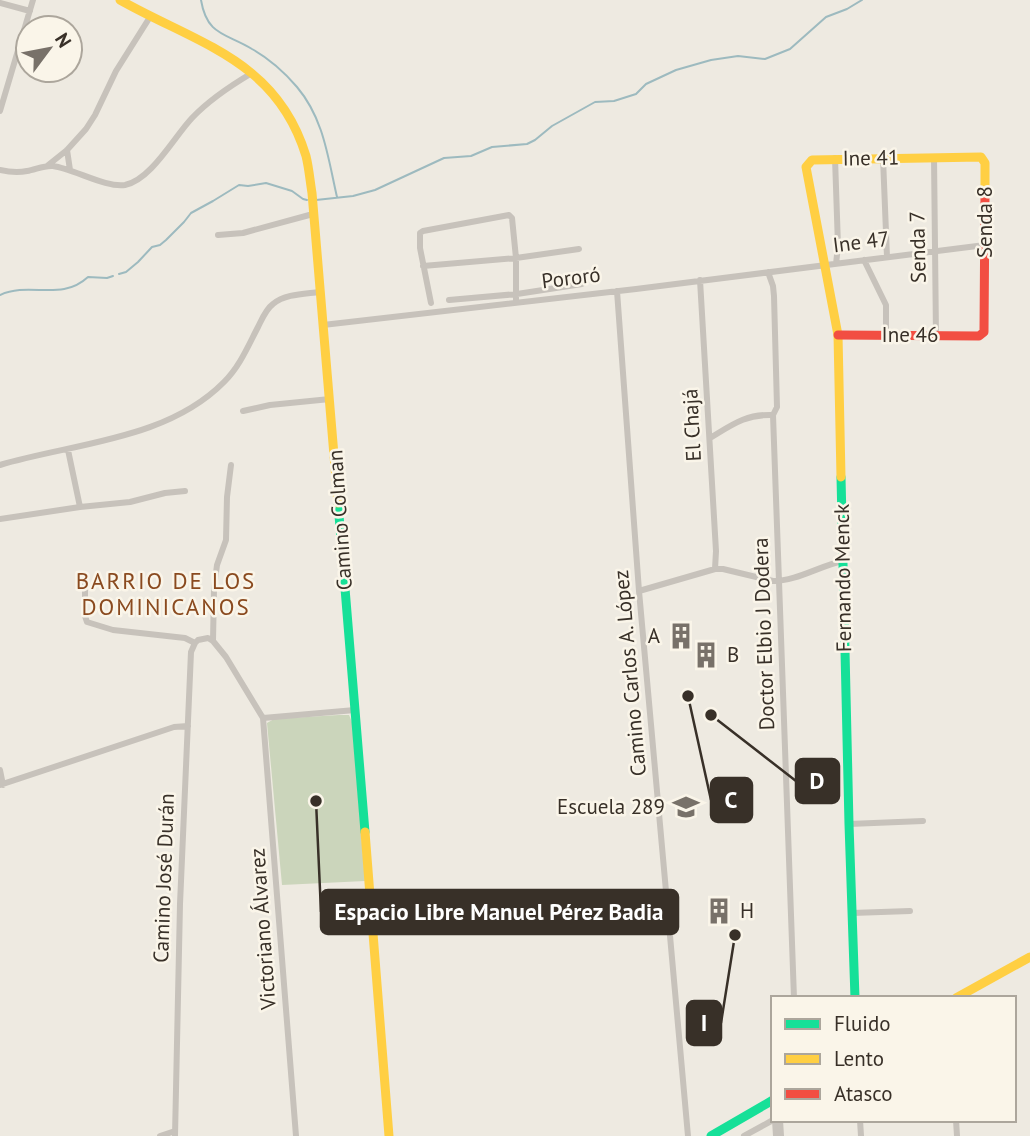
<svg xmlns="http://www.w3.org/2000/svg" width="1030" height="1136" font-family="'PT Sans',sans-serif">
  <rect width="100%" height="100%" fill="#eeeae1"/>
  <path fill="#cbd5bb" d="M 339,715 L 349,715 L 352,722 L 365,881 L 282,885 L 267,723 L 274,719 Z"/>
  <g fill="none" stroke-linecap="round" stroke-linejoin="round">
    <path stroke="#9dbabf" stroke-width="2" d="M 201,0 C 207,36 226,33 252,49 C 268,58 285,73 297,87 C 324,119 328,158 337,197
      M 316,200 L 353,196 L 375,190 L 444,158 L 471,156 L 492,147 L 527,144 L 535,140 L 552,126 L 595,102 L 614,101 L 636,94 L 646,84 L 676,70 L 711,60 L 738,56 L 765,59 L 790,49 L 826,17 L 847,9 L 862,0
      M 119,274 L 126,272 L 138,262 L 152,247 L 160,245 L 166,240 L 184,222 L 191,213 L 213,201 L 239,185 L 248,186 L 266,183 L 292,191 L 303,199 L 307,200
      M 0,295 C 30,281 61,302 88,277 L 107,278 L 113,276"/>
    <path stroke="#c7c2bb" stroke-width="6" d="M 0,3 L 30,11
      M 0,111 L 33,0
      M 67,150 L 70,170
      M 934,157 L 936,336
      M 835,158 L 838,246 L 836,264
      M 883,158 L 887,257
      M 47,166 L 67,150 L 86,129 L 95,115 L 116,71 L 150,17
      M 0,170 C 9,172 17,173 27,171 C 35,170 44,165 53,166 C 74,169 106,188 125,185 C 151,180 174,137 192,118 C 210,99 230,86 252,73
      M 218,235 L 243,233 L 313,214
      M 864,260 L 886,305 L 886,335
      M 423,266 L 516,258 L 579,249
      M 768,272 L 773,286 L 774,296 L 777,407 L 773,415 L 794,998
      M 700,280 L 716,551 L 715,569
      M 617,291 L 639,591 L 688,1136
      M 449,300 L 517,294 L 582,284
      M 431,303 L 420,248 L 420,233 L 423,231 L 509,215 L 512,218 L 516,258 L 516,302
      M 323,325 L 636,289 L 985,245
      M 243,411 L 270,405 L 330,399
      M 710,438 C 733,424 746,414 773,415
      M 68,450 L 80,507
      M 0,465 C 74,443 167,440 224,382 C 240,366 248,346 258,327 C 262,319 266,309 273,304 C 285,294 304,294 319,292
      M 0,519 L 80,507 L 130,502 L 165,493 L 185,491
      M 85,582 L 85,616 L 87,622 L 113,630 L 185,638 L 195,643
      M 639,591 L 715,569 L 723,569 L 773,581 C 797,581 819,566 843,561
      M 213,641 L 214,589 L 217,565 L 226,540 L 227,497 L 231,465
      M 263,718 L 355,710
      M 0,770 L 3,785
      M 0,785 L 174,727 L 188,726
      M 849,824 L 923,821
      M 852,913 L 910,911
      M 775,1120 L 776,1136
      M 780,1120 L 781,1136
      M 860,1120 L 861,1136
      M 956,1120 L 957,1136
      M 160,1136 L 175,1131
      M 175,1136 L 180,904 L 191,652 L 195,643 L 198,640 L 208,638 L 213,641 L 226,657 L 263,718 L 296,1136
      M 744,1136 L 773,1120"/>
    <path stroke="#16e098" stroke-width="9" d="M 841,477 L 849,824 L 855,998
      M 338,503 L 365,832
      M 711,1136 L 773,1100"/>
    <path stroke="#ffcf43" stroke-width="9" d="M 120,0 C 198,44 277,60 306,156 C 309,168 310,181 312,193 L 338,503
      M 841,477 L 838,335 L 806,167 L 812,160 L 981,157 L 985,163 L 985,195
      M 365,832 L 389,1136
      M 956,998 L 1030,957"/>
    <path stroke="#f24e42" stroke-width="9" d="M 838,335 L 979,336 L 984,332 L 985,195"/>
  </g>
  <defs>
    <g id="building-bare" transform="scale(2.1)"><path d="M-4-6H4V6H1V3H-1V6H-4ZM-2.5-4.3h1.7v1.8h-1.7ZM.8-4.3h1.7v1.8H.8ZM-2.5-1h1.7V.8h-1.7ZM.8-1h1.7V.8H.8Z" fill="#787169" stroke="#faf5e9" stroke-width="2.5" paint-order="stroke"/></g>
    <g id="school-bare" transform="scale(2.1)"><path d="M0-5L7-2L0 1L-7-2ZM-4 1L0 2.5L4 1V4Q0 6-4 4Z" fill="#787169" stroke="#faf5e9" stroke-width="2.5" paint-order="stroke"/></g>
  </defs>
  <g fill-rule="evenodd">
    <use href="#building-bare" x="681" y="636"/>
    <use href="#building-bare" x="706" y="655"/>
    <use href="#school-bare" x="686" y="807"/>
    <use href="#building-bare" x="719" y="911"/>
  </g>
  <g text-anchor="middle" stroke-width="5" stroke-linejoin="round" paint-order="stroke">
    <g font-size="21" fill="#383028" stroke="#faf5e9">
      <text transform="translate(871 158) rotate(-1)" y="7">Ine 41</text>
      <text transform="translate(985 222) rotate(-90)" y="7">Senda 8</text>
      <text transform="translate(861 242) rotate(-7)" y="7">Ine 47</text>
      <text transform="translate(918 247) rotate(-91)" y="7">Senda 7</text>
      <text transform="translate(571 278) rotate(-7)" y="7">Pororó</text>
      <text x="910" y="342">Ine 46</text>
      <text transform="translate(692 425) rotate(-93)" y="7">El Chajá</text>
      <text transform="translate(340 520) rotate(-94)" y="7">Camino Colman</text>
      <text transform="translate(843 578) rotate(-91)" y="7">Fernando Menck</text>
      <text transform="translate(764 634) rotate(-92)" y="7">Doctor Elbio J Dodera</text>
      <text transform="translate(630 673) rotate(-95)" y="7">Camino Carlos A. López</text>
      <text transform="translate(164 878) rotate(-88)" y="7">Camino José Durán</text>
      <text transform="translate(263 929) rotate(-94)" y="7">Victoriano Álvarez</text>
    </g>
    <g font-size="21" fill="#383028" stroke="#faf5e9" text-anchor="end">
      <text x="660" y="643">A</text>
      <text x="727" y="662" text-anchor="start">B</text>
      <text x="665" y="814">Escuela 289</text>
      <text x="740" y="918" text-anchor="start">H</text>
    </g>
    <g font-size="23" letter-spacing="2" fill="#8a4a1f" stroke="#faf5e9">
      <text x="166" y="589">BARRIO DE LOS<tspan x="166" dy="26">DOMINICANOS</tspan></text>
    </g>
  </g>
  <path fill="none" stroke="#383028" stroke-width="2.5" d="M711 715L796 781M688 696L711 800M316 801L321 912M735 935L721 1023"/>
  <g fill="#383028" stroke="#faf5e9" stroke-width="2.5">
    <circle cx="711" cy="715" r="7"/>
    <circle cx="688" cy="696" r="7"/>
    <circle cx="316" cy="801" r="7"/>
    <circle cx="735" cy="935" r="7"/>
  </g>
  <g fill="#383028" stroke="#383028" stroke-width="2.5">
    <rect x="796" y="759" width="43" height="44" rx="7"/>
    <rect x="711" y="778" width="41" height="44" rx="7"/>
    <rect x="321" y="890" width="357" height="44" rx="7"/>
    <rect x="687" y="1001" width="34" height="44" rx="7"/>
  </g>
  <g font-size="23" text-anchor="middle" font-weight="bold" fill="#fff">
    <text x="817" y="789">D</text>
    <text x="731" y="808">C</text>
    <text x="499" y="920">Espacio Libre Manuel Pérez Badia</text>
    <text x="704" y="1031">I</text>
  </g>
  <rect x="771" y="996" width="245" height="126" fill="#faf5e9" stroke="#aca69c" stroke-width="2"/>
  <rect x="785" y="1019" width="35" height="10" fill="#16e098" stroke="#aca69c" stroke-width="2"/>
  <text x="834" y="1031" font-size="21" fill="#383028">Fluido</text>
  <rect x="785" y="1054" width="35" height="10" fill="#ffcf43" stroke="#aca69c" stroke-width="2"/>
  <text x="834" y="1066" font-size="21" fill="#383028">Lento</text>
  <rect x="785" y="1089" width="35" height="10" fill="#f24e42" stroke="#aca69c" stroke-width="2"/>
  <text x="834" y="1101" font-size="21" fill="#383028">Atasco</text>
  <g transform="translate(49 49) rotate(58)"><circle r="33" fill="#faf5e9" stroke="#aca69c" stroke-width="2"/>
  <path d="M0-5L12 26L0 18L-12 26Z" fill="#787169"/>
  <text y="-10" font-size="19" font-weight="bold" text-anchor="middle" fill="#383028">N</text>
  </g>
</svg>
